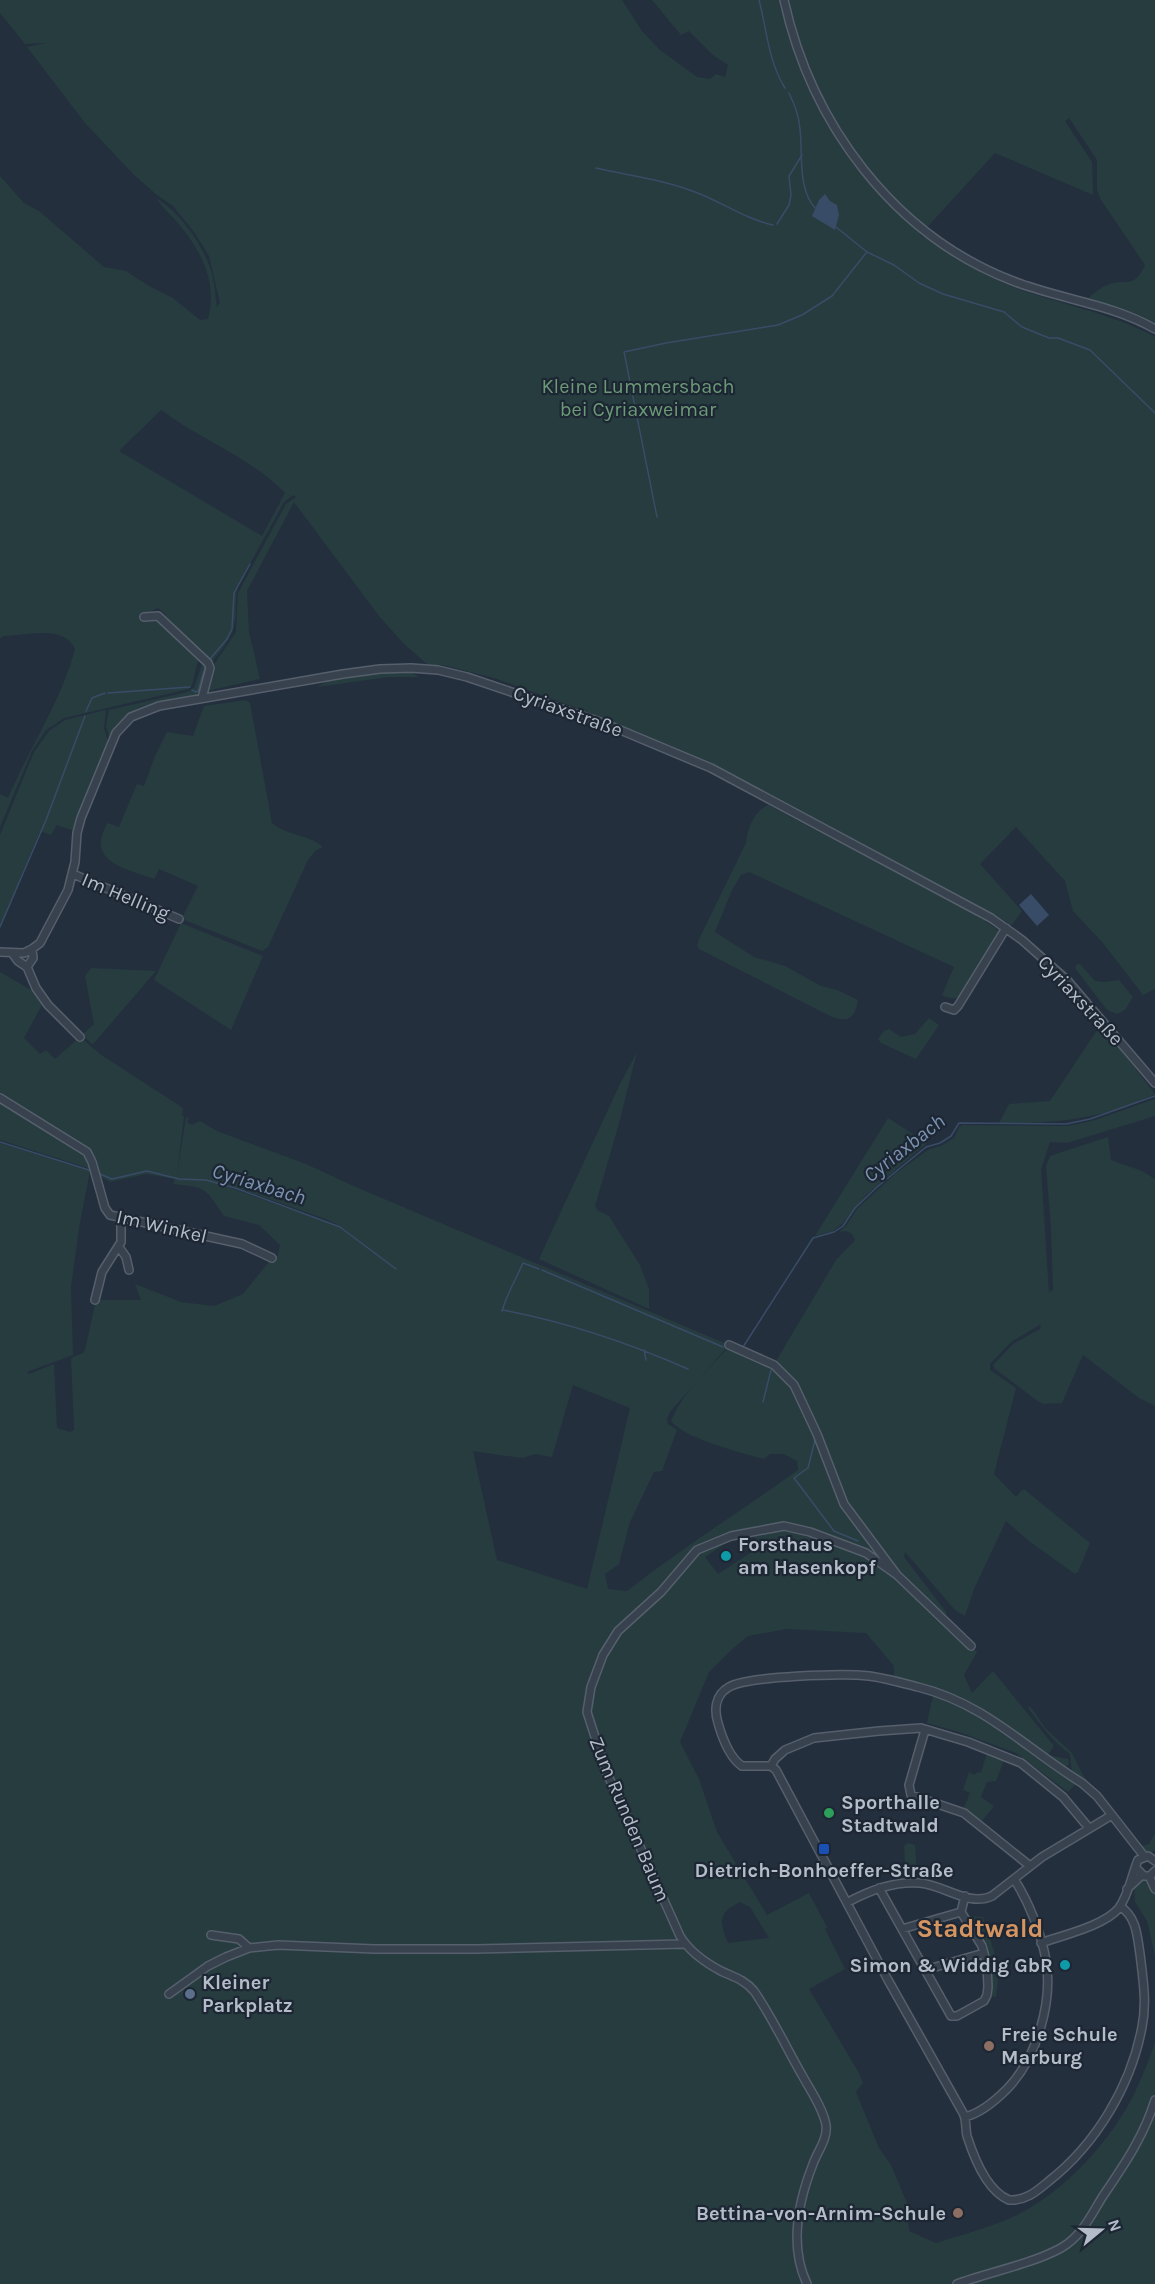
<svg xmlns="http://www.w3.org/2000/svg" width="1155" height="2284" font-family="Karla,sans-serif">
  <rect width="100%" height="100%" fill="#242f3e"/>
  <path fill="#263c3f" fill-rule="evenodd" d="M 0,0 L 622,0 L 642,31 L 660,50 L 697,77 L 710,79 L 716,74 L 725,77 L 728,65 L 713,55 L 689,31 L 681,35 L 652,0 L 1155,0 L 1155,325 L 1128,314 L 1085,301 C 1091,296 1098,289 1105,286 C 1125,275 1132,293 1145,265 L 1101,200 L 1097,190 L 1097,160 L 1069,118 L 1065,121 L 1092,162 L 1093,195 L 995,153 L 920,235 C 948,251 974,270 1004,283 C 1053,304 1108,311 1155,337 L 1155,989 L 1143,995 L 1103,943 L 1073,911 L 1065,881 L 1016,827 L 980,864 L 1022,911 L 1012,925 L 742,780 L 673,747 L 577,708 L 494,678 L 443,665 L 428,665 L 403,643 L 379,616 L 294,502 L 247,591 L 249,632 L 260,679 L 207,691 L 213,666 L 236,632 L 238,593 L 286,504 L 296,497 L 293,495 L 284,502 L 240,582 C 234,596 237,607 235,621 C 233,638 221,650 211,663 L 163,619 L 166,615 L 158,608 L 141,616 L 142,618 L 155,617 L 199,656 L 192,685 L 189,689 L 64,718 L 46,730 L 32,751 L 0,827 L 0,794 L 8,798 C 29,748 61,702 75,649 C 64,624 25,636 3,636 L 0,639 L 0,176 L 24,203 L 39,211 L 104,267 L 126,271 L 149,286 L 173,298 L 200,320 L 208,319 C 218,282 201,250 177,222 C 170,214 161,206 156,198 C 181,213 204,246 212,274 C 215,285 215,296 217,307 L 220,303 L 209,256 L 194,232 L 173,206 L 157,195 L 134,175 L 85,123 L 27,47 L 45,43 L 25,44 L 0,13 ZM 161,410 C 201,440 250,457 285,493 L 262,536 L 119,451 Z
    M 203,661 L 208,665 L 200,693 L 197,695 C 163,701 128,704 109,737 L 106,726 L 109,710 L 187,692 L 194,688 Z
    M 411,672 L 419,677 L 388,677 L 317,687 C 338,673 386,672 411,672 Z
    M 246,700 L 250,703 L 272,823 C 287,836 311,835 323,847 L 316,850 L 308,860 L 268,947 L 262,951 L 182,919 L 184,917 L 183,916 L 198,886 L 159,869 L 154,879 C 137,872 99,866 101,842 C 101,836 105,828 107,823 L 119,827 L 137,784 L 144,786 L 155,756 L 167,732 L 193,736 L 204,706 Z
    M 106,710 L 104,728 L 108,741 L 80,808 L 75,831 L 57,825 L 51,835 L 40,831 L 0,927 L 0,835 L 34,752 L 49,731 L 65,720 Z
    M 768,805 L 968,910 L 998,930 L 998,933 C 989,947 971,993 956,998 C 951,999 947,997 942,995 L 954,967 L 749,872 L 741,875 L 732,890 L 715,932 L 754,957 L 785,966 L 821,986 L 837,990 L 858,1000 C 855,1019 848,1022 832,1017 L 699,949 L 697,946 L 699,939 L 746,843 C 747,829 754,811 768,805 Z
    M 181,923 L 263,956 L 231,1030 L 154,980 Z
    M 1077,964 L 1080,964 L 1095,981 L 1105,982 L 1119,980 L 1133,997 L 1125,1010 L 1117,1014 L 1107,1010 L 1075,968 Z
    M 91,968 L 156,971 L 95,1042 L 92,1044 L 82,1035 L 94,1024 L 85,976 Z
    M 0,972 L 33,991 L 42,1005 L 24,1038 L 40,1054 L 46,1050 L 55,1059 L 80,1037 L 100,1054 L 183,1108 L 182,1115 L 184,1116 L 177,1175 L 186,1117 L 189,1118 L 187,1122 L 192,1125 L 200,1121 L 217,1131 L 306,1164 L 358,1188 L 729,1345 L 670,1412 L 667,1419 L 668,1424 L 677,1430 L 662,1471 L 654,1472 L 630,1522 L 619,1564 L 605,1574 L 608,1589 L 627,1591 C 682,1548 741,1511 798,1470 L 797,1461 L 784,1454 L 770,1454 L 764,1459 C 742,1453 685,1439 671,1421 C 683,1392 708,1370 729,1347 L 772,1368 L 836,1260 L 855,1240 L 852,1234 L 846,1231 L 840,1232 L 841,1230 L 846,1226 L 857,1209 L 895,1174 L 928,1150 L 943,1145 L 954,1138 L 959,1127 L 963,1125 L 1067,1126 L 1092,1121 L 1155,1099 L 1155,1116 L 1067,1143 L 1050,1142 L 1041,1169 L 1049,1292 L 1053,1290 L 1051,1228 L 1046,1166 L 1050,1156 L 1108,1137 L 1111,1160 L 1142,1171 L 1155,1179 L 1155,1406 L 1139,1398 L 1083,1355 L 1062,1403 L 1044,1404 L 1039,1402 L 995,1369 L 993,1365 L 1013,1344 L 1040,1329 L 1041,1324 L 1011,1342 L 990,1364 L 990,1370 L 1016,1388 L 994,1474 L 1016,1497 L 1022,1490 L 1025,1490 L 1090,1543 L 1078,1572 L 1075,1574 L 1029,1541 L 1006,1521 L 974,1589 L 965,1616 L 955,1610 L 905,1552 L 904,1557 L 947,1613 L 942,1618 L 977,1652 L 964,1675 L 972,1693 L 993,1671 L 1054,1746 L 1048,1755 L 1068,1759 L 1069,1765 L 1061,1768 L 985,1711 L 949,1693 L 894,1677 L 894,1666 L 866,1633 L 786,1629 L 748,1636 L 730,1651 L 709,1672 L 680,1742 L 699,1779 L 717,1832 L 767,1915 L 809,1893 L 827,1927 L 825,1929 L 845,1969 L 809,1989 L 859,2073 L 863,2083 L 856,2092 L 879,2148 L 891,2165 L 907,2203 L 909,2231 L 936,2243 C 957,2236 980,2230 1001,2222 C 1057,2201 1111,2143 1136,2090 C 1143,2075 1149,2059 1155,2043 L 1155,2284 L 0,2284 L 0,1143 L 90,1171 L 79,1228 L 71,1287 L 73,1355 L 27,1372 L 29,1374 L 54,1364 L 57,1428 L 70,1432 L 74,1430 L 71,1358 L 83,1353 L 85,1350 L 96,1300 L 141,1300 L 135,1284 L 181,1302 L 214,1306 L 243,1294 L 272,1258 L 277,1260 L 280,1245 L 259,1225 L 224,1216 C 204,1187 208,1188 173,1184 L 175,1179 L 146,1174 L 110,1182 L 100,1176 L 97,1160 L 90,1149 L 0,1093 ZM 211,1181 L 235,1187 L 328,1220 L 340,1226 L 375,1253 L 340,1227 ZM 573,1385 L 630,1408 L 587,1589 L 497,1560 L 473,1451 L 514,1457 L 523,1458 L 535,1454 L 552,1457 ZM 752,1534 L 761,1546 L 718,1574 L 705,1557 L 729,1541 ZM 740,1902 L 750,1907 L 769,1938 L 728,1943 C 719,1921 718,1913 740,1902 Z
    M 929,1018 L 939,1025 L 916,1059 L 881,1043 L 878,1039 L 884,1031 L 889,1029 L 901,1037 L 915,1034 Z
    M 1101,1024 L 1155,1094 C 1104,1119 1055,1124 999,1123 L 1009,1104 L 1050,1101 Z
    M 637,1052 L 618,1127 L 595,1206 L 597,1210 L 609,1216 L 640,1265 L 649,1289 L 649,1309 L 539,1259 L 619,1086 Z
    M 0,1102 L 82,1152 L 87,1158 L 91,1169 L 0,1140 Z
    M 888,1118 L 927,1143 L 865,1196 L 842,1224 L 833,1231 L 815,1236 Z
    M 933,1696 L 986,1718 L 1076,1784 L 1068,1792 L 1016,1753 L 962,1733 L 927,1723 Z
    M 1030,1706 L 1046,1729 L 1072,1753 L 1084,1777 L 1116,1813 L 1142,1846 L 1149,1844 L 1155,1833 L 1155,1850 L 1152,1852 L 1145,1852 L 1072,1773 L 1070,1754 C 1053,1742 1041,1725 1028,1708 Z
    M 987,1753 L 1005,1758 L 996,1781 L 987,1782 L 981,1797 L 994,1806 L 981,1822 L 963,1809 L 970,1793 L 963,1790 L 969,1772 L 975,1775 L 976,1773 L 981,1772 Z
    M 908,1843 L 915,1845 L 917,1877 L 906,1878 L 904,1846 Z
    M 1142,1880 L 1148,1880 L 1155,1892 L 1155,1956 L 1147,1921 L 1135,1902 L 1134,1885 Z
    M 966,1916 L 983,1917 L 995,1954 L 992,1955 L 998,1981 L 996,1997 L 989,1996 L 989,1966 Z"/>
  <path fill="#394c67" d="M 825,194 L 830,201 L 837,205 L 839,215 L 835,230 L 812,216 L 819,200 Z
    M 1031,894 L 1049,915 L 1037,926 L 1019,905 Z"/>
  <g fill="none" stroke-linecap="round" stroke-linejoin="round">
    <path stroke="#394c67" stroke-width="1.5" d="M 759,0 C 767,30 768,61 785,88
      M 789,93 C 795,105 799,116 800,129 C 803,154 797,191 817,210
      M 596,168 C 631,176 667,180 700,194 C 725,204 746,219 773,225
      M 777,224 L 789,205 L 791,195 L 789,176 L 802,155
      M 836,227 L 867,252 L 894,265 L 919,283 L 943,294 L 1004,312 L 1022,327 L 1049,338 L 1058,338 L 1090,350 L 1155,413
      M 657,517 L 624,352 L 666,343 L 778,325 L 802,315 L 832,296 L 866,253
      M 210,659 L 227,639 L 232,629 L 234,593 L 250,564
      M 192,690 L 196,692 L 198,691 L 206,664
      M 108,693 L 190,687
      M 86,711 L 92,698 L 105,693
      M 0,927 L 46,820 L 85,716
      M 0,1142 L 92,1171
      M 100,1174 L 112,1179 L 147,1171 L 179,1179 L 206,1180 L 235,1188 L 340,1227 L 396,1269
      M 542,1270 L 723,1347
      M 503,1310 C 566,1322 629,1343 688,1369
      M 502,1311 C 506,1296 516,1279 523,1263 L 539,1269
      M 743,1347 L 813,1238 L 834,1232 L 843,1226 L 855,1208 L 877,1187 L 926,1147 L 940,1143 L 951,1136 L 959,1123 L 1066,1124 L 1090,1119 L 1155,1096
      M 644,1350 L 646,1360
      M 763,1402 L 771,1370
      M 815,1440 L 808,1468 L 794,1478 L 834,1531 L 858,1541"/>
    <g stroke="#565f6c" stroke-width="10">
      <path id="minor" d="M 784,0 C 811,123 893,235 1013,281 C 1059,299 1112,304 1155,329
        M 144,617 L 158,616 L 208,663 L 210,668 L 202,698
        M 73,874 L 179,919
        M 0,952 L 24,953 L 32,949 L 40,943 L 68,890 L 75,862 L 77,833 L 81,818 L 116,733 L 131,717 L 159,706 L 343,674 L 380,669 L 411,668 L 438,670 L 467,677 L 606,724 L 711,768 L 991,918 L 1022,940 L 1067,980 L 1155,1083
        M 12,953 L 18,961 L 27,967 L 36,988 L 48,1005 L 80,1037
        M 27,967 L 33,958 L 32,949
        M 945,1007 L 954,1010 L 958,1006 L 1006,928
        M 0,1098 L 87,1152 L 92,1162 L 105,1208 L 110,1215 L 242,1244 L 272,1258
        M 119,1247 L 126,1257 L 129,1270
        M 95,1300 L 102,1272 L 121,1242 L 121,1218
        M 729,1345 L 774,1365 L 794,1385 L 817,1434 L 844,1504 L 897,1575 L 971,1646
        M 925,1730 L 909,1785 L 911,1795 L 964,1813 L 1030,1866
        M 771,1766 L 776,1770 L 888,1980 L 963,2113 C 967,2120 965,2128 967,2136 C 974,2158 987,2191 1009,2200 C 1026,2201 1037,2191 1049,2181 C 1096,2144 1131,2086 1142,2027 C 1147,2003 1143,1979 1140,1954 C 1137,1935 1137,1918 1120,1906
        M 771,1766 L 742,1766 C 730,1758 722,1737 718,1723 C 714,1710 715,1695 729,1687 C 748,1676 844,1673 869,1676 C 885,1678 902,1683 918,1687 C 986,1704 1025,1748 1082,1783 L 1097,1796 L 1144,1856
        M 771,1766 L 775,1759 L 785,1750 L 814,1738 L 879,1731 L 921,1728 L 968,1742 L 1021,1763 L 1063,1797 L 1089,1828
        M 1137,1869 L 1144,1876 L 1150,1876 L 1155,1871
        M 1149,1876 L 1155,1889
        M 879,1888 L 951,2016 L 957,2016 L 984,2001 L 987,1995 L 988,1987 L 987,1965 L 982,1946 L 961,1912 L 965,1896
        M 1127,1889 L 1142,1875
        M 848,1902 C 871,1890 894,1881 920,1883 C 944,1885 969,1907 992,1896 L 1042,1857 L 1112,1815
        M 902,1929 L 961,1912
        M 211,1935 L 239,1939 L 249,1948
        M 1041,1943 C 1063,1935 1104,1926 1119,1908 C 1129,1894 1132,1874 1138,1860 L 1148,1856 L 1155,1861
        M 925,1970 L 984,1953
        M 169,1994 L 208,1966 L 226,1957 L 249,1948 L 278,1945 L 374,1949 L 475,1949 L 684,1944
        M 965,2117 C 981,2113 996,2100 1007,2089 C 1037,2058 1053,2002 1046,1960 C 1041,1933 1029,1902 1014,1879
        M 807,2284 C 789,2246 798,2202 813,2164 C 817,2152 828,2139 826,2125 C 823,2108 810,2090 802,2075 C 786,2047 772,2017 754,1991 C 745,1980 734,1977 721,1971 C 706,1963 689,1951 680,1936 L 606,1771 L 587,1712 L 591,1687 L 603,1655 L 618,1631 L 661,1592 L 697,1550 L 731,1536 L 784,1526 L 810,1532 L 866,1553 L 897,1575
        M 957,2284 C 989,2272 1032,2264 1061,2248 C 1082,2236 1091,2215 1103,2196 C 1124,2165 1144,2136 1155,2100"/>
    </g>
    <use href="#minor" stroke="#38414e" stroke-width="7"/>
  </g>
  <g fill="#0f9aa8" stroke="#1d2633" stroke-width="2">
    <circle cx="726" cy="1556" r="6"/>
    <circle cx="1065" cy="1965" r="6"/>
  </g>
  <circle fill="#2e9e5b" stroke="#1d2633" stroke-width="2" cx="829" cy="1813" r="6"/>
  <rect fill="#1a4fb4" stroke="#1d2633" stroke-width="2" x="818" y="1843" width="12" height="12" rx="3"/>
  <circle fill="#5c6f8a" stroke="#1d2633" stroke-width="2" cx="190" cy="1994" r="6"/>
  <g fill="#8d6e63" stroke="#1d2633" stroke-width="2">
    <circle cx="989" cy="2046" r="6"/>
    <circle cx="958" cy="2213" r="6"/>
  </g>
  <g text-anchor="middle" stroke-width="4.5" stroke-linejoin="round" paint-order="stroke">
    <g font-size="20" fill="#6b9a76" stroke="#1d2633">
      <text x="638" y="393">Kleine Lummersbach<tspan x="638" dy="23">bei Cyriaxweimar</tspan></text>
    </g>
    <g font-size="20" fill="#b4bcc9" stroke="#1d2633">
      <text transform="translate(568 711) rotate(20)" y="7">Cyriaxstraße</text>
      <text transform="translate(126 896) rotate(23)" y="7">Im Helling</text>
      <text transform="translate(1081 1000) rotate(47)" y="7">Cyriaxstraße</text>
      <text transform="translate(162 1226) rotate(13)" y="7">Im Winkel</text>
      <text transform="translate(630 1819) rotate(67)" y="7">Zum Runden Baum</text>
    </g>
    <g font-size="20" font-weight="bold" fill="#b4bcc9" stroke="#1d2633" text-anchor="start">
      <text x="738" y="1551">Forsthaus<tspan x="738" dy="23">am Hasenkopf</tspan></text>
      <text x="841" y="1809">Sporthalle<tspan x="841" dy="23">Stadtwald</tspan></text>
      <text x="824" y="1877" text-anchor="middle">Dietrich-Bonhoeffer-Straße</text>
      <text x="1053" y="1972" text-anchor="end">Simon &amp; Widdig GbR</text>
      <text x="202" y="1989">Kleiner<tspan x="202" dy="23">Parkplatz</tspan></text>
      <text x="1001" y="2041">Freie Schule<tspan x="1001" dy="23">Marburg</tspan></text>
      <text x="946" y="2220" text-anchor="end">Bettina-von-Arnim-Schule</text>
    </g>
    <g font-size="21" font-style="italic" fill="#7c92b1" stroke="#1d2633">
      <text transform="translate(904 1148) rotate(-38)" y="7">Cyriaxbach</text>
      <text transform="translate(259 1184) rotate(17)" y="7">Cyriaxbach</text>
    </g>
    <g font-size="26" font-weight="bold" fill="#d59563" stroke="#1d2633">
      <text x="980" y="1937">Stadtwald</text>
    </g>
  </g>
  <g transform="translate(1101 2230) rotate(71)" stroke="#1d2633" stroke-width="4.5" paint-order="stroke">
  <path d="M0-4.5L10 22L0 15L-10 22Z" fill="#b4bcc9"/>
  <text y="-9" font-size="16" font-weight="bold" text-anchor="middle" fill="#b4bcc9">N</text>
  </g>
</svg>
